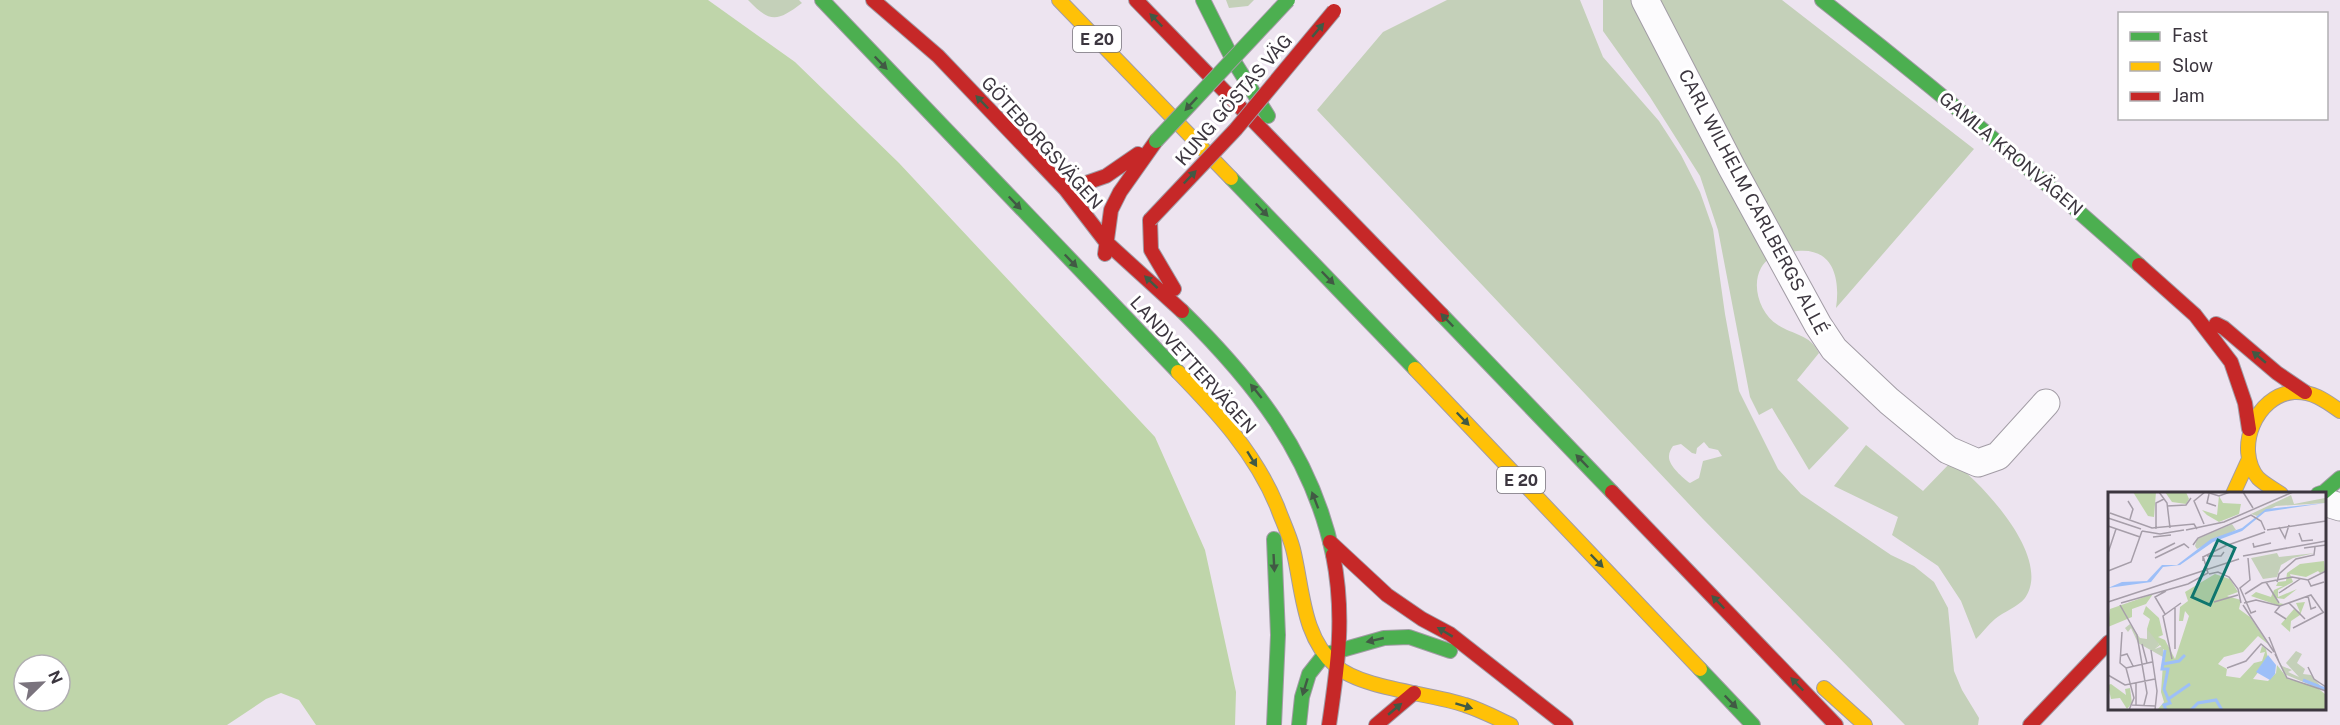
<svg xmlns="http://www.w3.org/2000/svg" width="2340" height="725" font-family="'Public Sans',sans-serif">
  <rect width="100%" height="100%" fill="#ede4f0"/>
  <path fill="#c4d0b9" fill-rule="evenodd" d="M 748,0 L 799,0 L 802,3 C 777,22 770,23 748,0 Z
    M 1226,0 L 1254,0 L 1248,6 L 1229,8 Z
    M 1447,0 L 1580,0 L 1603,57 L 1659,121 L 1681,155 L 1700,192 L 1713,229 L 1725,314 L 1739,391 L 1778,469 L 1801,494 L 1891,555 L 1914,566 L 1934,582 L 1948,608 L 1954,671 L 1962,690 L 1979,718 L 1978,725 L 1905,725 L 1703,519 L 1317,110 L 1383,32 ZM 1704,442 L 1709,448 L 1718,450 L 1722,456 L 1703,461 L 1699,478 L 1690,483 C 1683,478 1668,465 1669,456 C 1669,452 1671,449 1673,446 L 1681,444 L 1692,453 L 1696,454 L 1697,448 Z
    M 1603,0 L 1635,0 L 1770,257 C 1767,260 1763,264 1761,268 C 1751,286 1760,314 1778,325 C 1793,335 1810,334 1819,353 L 1797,380 L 1849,428 L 1809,470 L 1772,408 L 1759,415 L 1750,397 L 1718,230 L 1700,176 L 1650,97 L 1603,31 Z
    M 1659,0 L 1782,0 L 1974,149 L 1836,308 C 1841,275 1831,244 1791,252 Z
    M 1866,445 L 1923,491 L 1952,461 C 1982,483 2053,558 2025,598 C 2018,607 2003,612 1995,619 C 1988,625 1982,633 1976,639 L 1961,601 L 1938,566 L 1892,535 L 1898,517 L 1834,486 Z"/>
  <path fill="#bfd5aa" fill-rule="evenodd" d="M 0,0 L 708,0 L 795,62 L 899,163 L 1155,437 L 1205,550 L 1236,692 L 1235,725 L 316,725 L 299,700 L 281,693 L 266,699 L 227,725 L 0,725 ZM 24,665 L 60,665 L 60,701 L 24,701 Z"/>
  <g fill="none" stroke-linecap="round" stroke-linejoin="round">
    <g stroke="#a29ca5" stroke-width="29">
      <path id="street" d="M 1645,0 L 1732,168 L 1818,325 L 1834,349 L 1889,401 L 1948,450 L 1978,463 L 1998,456 L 2046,403
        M 2324,502 L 2340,507"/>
    </g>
    <g stroke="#a29ca5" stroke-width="16">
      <path id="fast" d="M 822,0 L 1178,372
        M 1203,0 L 1233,60 L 1268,116
        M 1822,0 C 1931,85 2036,173 2139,265
        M 1231,178 L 1415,369
        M 1182,311 C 1253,381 1312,454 1333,555
        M 1442,315 L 1612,492
        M 2318,494 L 2324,492 L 2340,478
        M 1274,539 L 1278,635 L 1274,725
        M 1700,669 L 1753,725
        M 1299,725 L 1302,697 L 1309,674 L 1324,655 L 1384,638 L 1409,637 L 1450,651"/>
    </g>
    <g stroke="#a29ca5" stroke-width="16">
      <path id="slow" d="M 1059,0 L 1231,178
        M 1415,369 L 1700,669
        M 1178,372 C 1217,412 1255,453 1277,506 C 1282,520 1289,534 1293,549 C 1303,589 1302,637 1336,666 C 1362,689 1430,693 1465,705 C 1481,710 1496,718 1511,725
        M 2233,494 L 2249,459
        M 2281,494 C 2274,489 2264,484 2258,478 C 2234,449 2256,395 2294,392 C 2313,391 2326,401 2340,411
        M 1824,688 L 1865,725"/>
    </g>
    <g stroke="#a29ca5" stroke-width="16">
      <path id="jam" d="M 873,0 L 938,56 L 1066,190 L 1106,242 L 1182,311
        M 1136,0 L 1442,315
        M 1066,190 L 1106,176 L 1138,154
        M 1150,220 L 1151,250 L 1174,289
        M 1105,254 L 1111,210 L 1120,192 L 1156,141
        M 2139,265 L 2195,315 L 2231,362 L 2245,403 L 2249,429
        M 2216,324 L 2224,328 L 2277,373 L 2305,392
        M 1612,492 L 1836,725
        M 1330,542 L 1387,595 L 1422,619 L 1450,634 L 1566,725
        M 1329,725 C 1338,665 1345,615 1333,555
        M 1376,725 L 1414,693
        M 2030,725 L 2109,642"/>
    </g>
    <use href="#street" stroke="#fcfbfd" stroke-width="27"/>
    <use href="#fast" stroke="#4caf50" stroke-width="14"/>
    <use href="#slow" stroke="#ffc107" stroke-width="14"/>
    <use href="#jam" stroke="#c62828" stroke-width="14"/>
    <g stroke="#a29ca5" stroke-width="16" stroke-linecap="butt">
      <path id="fast-bridge" d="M 1156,141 L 1288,0"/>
    </g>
    <g stroke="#a29ca5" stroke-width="16" stroke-linecap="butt">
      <path id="jam-bridge" d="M 1150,220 L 1236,129 L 1334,11"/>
    </g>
    <use href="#fast-bridge" stroke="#4caf50" stroke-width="14"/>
    <use href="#jam-bridge" stroke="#c62828" stroke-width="14"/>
  </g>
  <defs><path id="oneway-solid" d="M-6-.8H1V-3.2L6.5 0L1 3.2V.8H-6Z" transform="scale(1.5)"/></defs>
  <g fill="#415a44">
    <use href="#oneway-solid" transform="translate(1156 20) rotate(-134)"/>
    <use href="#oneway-solid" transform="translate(1318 30) rotate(-50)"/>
    <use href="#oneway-solid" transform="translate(881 63) rotate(46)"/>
    <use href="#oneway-solid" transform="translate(982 102) rotate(-134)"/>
    <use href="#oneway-solid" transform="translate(1191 104) rotate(133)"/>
    <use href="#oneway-solid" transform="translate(1190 177) rotate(-46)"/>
    <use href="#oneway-solid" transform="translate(1015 203) rotate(46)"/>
    <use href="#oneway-solid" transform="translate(1262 210) rotate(46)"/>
    <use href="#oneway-solid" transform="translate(1071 261) rotate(46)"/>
    <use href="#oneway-solid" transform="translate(1328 278) rotate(46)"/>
    <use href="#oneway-solid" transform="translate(1151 282) rotate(-137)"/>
    <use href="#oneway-solid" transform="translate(1447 320) rotate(-134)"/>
    <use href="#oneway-solid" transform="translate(2259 357) rotate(-140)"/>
    <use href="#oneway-solid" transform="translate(1256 391) rotate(-129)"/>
    <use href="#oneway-solid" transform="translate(1463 419) rotate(46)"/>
    <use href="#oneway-solid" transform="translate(1252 459) rotate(58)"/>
    <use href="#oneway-solid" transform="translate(1582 461) rotate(-134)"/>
    <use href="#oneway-solid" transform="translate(1315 500) rotate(-111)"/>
    <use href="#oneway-solid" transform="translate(1597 561) rotate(46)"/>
    <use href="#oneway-solid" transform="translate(1274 563) rotate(87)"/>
    <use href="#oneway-solid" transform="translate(1718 602) rotate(-134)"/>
    <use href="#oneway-solid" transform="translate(1445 632) rotate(-149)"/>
    <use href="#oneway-solid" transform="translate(1375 640) rotate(167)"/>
    <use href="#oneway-solid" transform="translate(1797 684) rotate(-134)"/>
    <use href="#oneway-solid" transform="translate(1305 687) rotate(107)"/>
    <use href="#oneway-solid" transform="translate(1731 702) rotate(46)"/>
    <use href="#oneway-solid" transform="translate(1464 706) rotate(17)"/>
    <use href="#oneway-solid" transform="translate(1395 709) rotate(-40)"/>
  </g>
  <g text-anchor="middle" stroke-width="6" stroke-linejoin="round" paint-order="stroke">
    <g fill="#fff" stroke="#767279" stroke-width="1.5">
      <rect x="1073" y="26" width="48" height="26" rx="4.5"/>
      <rect x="1497" y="467" width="48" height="26" rx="4.5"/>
    </g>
    <g font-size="16" font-weight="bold" fill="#3c363f">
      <text x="1097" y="45">E 20</text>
      <text x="1521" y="486">E 20</text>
    </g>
    <g font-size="18" fill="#3c363f" stroke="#fff">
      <text transform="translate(1234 100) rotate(-49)" y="6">KUNG GÖSTAS VÄG</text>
      <text transform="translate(1042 143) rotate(48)" y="6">GÖTEBORGSVÄGEN</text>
      <text transform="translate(2011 154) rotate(40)" y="6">GAMLA KRONVÄGEN</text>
      <text transform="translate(1753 202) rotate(62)" y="6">CARL WILHELM CARLBERGS ALLÉ</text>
      <text transform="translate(1193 365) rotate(48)" y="6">LANDVETTERVÄGEN</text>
    </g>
  </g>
  <g transform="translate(2108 492)">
    <rect width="218" height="218" fill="#ede4f0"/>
    <path d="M 183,3 L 186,12 L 217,6 L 217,11 L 168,14 L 149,24 L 143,22 ZM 124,32 L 128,38 L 89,57 L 87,54 L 89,47 ZM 169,61 L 171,65 L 207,61 L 185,66 L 173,73 L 169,85 L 155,87 L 143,66 ZM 22,132 L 32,146 L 39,147 L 39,137 L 45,139 L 51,152 L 47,157 L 55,154 L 55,165 L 30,151 L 23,136 L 20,140 L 17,136 ZM 188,159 L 194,162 L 189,171 L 197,177 L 195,182 L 203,183 L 217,199 L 176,182 L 167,162 L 174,174 L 184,178 L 180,180 L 191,185 L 178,171 Z" fill="#c4d0b9"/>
    <path d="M 25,0 L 48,0 L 46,25 L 40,24 ZM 57,0 L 78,0 L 81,7 L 78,12 L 64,10 ZM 111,4 L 115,11 L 133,12 L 131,22 L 111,30 L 99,23 L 94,18 L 109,23 ZM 216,69 L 217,79 L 212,81 L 210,79 L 198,85 L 182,82 L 185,90 L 170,98 L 170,105 L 189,97 L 176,107 L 168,106 L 170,111 L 176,112 L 172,114 L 143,104 L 148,100 L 163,105 L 166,98 L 175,94 L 168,94 L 170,90 L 178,89 L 179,81 L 192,72 ZM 107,82 L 122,87 L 130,100 L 119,104 L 133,108 L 131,117 L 142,125 L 160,152 L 150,144 L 135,160 L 116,165 L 110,172 L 119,177 L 118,184 L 132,186 L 146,171 L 154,169 L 157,160 L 152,161 L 154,154 L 158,157 L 160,167 L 145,187 L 160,189 L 168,181 L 169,173 L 180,187 L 207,194 L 217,202 L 217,217 L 50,217 L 56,210 L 53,200 L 56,158 L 52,153 L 47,157 L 51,152 L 39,137 L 42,127 L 35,122 L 38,114 L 51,126 L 55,143 L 50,145 L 57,148 L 67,167 L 81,124 L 77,119 L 75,129 L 71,129 L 72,115 L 80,109 L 77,100 ZM 45,102 L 38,112 L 24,117 L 24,125 L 0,135 L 2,117 ZM 197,110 L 192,123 L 183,129 L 182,140 L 173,132 L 186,117 L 192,120 L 188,111 ZM 3,192 L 18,203 L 17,197 L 22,196 L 24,211 L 19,217 L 12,206 L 3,207 L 0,193 Z" fill="#bfd5aa"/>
    <path d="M 217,11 L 157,20 L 134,39 L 105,50 L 72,73 L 55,75 L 43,90 L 0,96 L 14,90 L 39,89 L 54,73 L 69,73 L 103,47 L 134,36 L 158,17 ZM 160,163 L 168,173 L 167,182 L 162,188 L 148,180 Z" fill="#9dbff8"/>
    <path fill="none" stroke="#9dbff8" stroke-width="3" d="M 57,158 L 54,177 L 60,177 L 56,197 L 62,211 L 56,213 L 58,218M 55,172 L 71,169 L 77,163M 195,188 L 217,197M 59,208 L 82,192M 83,218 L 90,211 L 108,208 L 114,218"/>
    <path fill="none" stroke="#a69ea9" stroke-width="1.5" d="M 51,0 L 59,11 L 62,36M 98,0 L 111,4 L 122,0M 135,0 L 145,16M 101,2 L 99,11 L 108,14M 20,9 L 25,17 L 22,27M 59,14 L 78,13 L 83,6M 2,21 L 44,36 L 86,32 L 89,37M 0,26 L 33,37M 96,32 L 86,9 L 97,0M 0,34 L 32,45M 171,35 L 177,46 L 181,33M 48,37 L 48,11 L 56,7M 78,38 L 116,30 L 185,0M 159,38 L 218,29M 34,39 L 52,42 L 76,38M 191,41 L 194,49 L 205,48M 45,45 L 63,43M 145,51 L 146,55 L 163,51M 85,53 L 90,46 L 143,23 L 153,29 L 157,38M 120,53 L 157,40M 196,56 L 218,53M 0,61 L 8,37M 47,61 L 67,51M 99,64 L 113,64 L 116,60M 135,64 L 218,49M 95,65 L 119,53M 47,66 L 76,52 L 81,56M 140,66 L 142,88 L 132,96 L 143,121 L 148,119M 0,79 L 23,70 L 34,39M 101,82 L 110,80 L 121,85 L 130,97 L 133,111M 200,88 L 203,94 L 216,90M 158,90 L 171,111M 169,90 L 171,82 L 188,67 L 206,63 L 207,55M 80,92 L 100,81 L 95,64 L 95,69M 171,101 L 192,87M 137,102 L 154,91 L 184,85 L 200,88 L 218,79M 200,104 L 203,117 L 208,115M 0,110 L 131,67M 106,110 L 130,103M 13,111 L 80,92M 136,111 L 148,108 L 172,114 L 203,103 L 215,120M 181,111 L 197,127M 12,113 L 29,143 L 39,201 L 36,213M 135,113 L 166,160M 172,114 L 167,120 L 178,127M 57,122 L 47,105 L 58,99M 185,136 L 216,120M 14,140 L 12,171 L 18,176 L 26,206 L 21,218M 161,145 L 171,170M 34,152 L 39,171M 67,157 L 67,115M 43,158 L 49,199 L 47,218M 167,162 L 179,186 L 218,199M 12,164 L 19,162 L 25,174M 64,167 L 55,124 L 73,111M 200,175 L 206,187 L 218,195M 18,176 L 44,170M 119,176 L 138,169 L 153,152 L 164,161M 0,183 L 17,193 L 47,187M 28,191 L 28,213M 24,213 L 47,214"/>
    <path fill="#0f766e" fill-opacity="0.15" stroke="#0f766e" stroke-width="3" d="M 110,48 L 127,56 L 102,113 L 84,105 Z"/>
    <rect width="218" height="218" fill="none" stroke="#3c363f" stroke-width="3"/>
  </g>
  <rect x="2118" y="12" width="210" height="108" fill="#ffffff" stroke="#b1afb2" stroke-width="1.5"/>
  <rect x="2130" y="32" width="30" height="9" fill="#4caf50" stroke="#b1afb2" stroke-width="1.5"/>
  <text x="2172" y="42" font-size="18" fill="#3c363f">Fast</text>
  <rect x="2130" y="62" width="30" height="9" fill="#ffc107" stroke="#b1afb2" stroke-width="1.5"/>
  <text x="2172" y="72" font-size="18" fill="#3c363f">Slow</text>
  <rect x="2130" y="92" width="30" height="9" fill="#c62828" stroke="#b1afb2" stroke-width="1.5"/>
  <text x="2172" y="102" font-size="18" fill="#3c363f">Jam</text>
  <g transform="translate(42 683) rotate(66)"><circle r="28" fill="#ffffff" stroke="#b1afb2" stroke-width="1.5"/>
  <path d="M0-4.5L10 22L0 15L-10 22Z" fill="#7a737d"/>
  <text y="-9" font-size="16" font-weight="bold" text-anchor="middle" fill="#3c363f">N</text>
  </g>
</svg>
